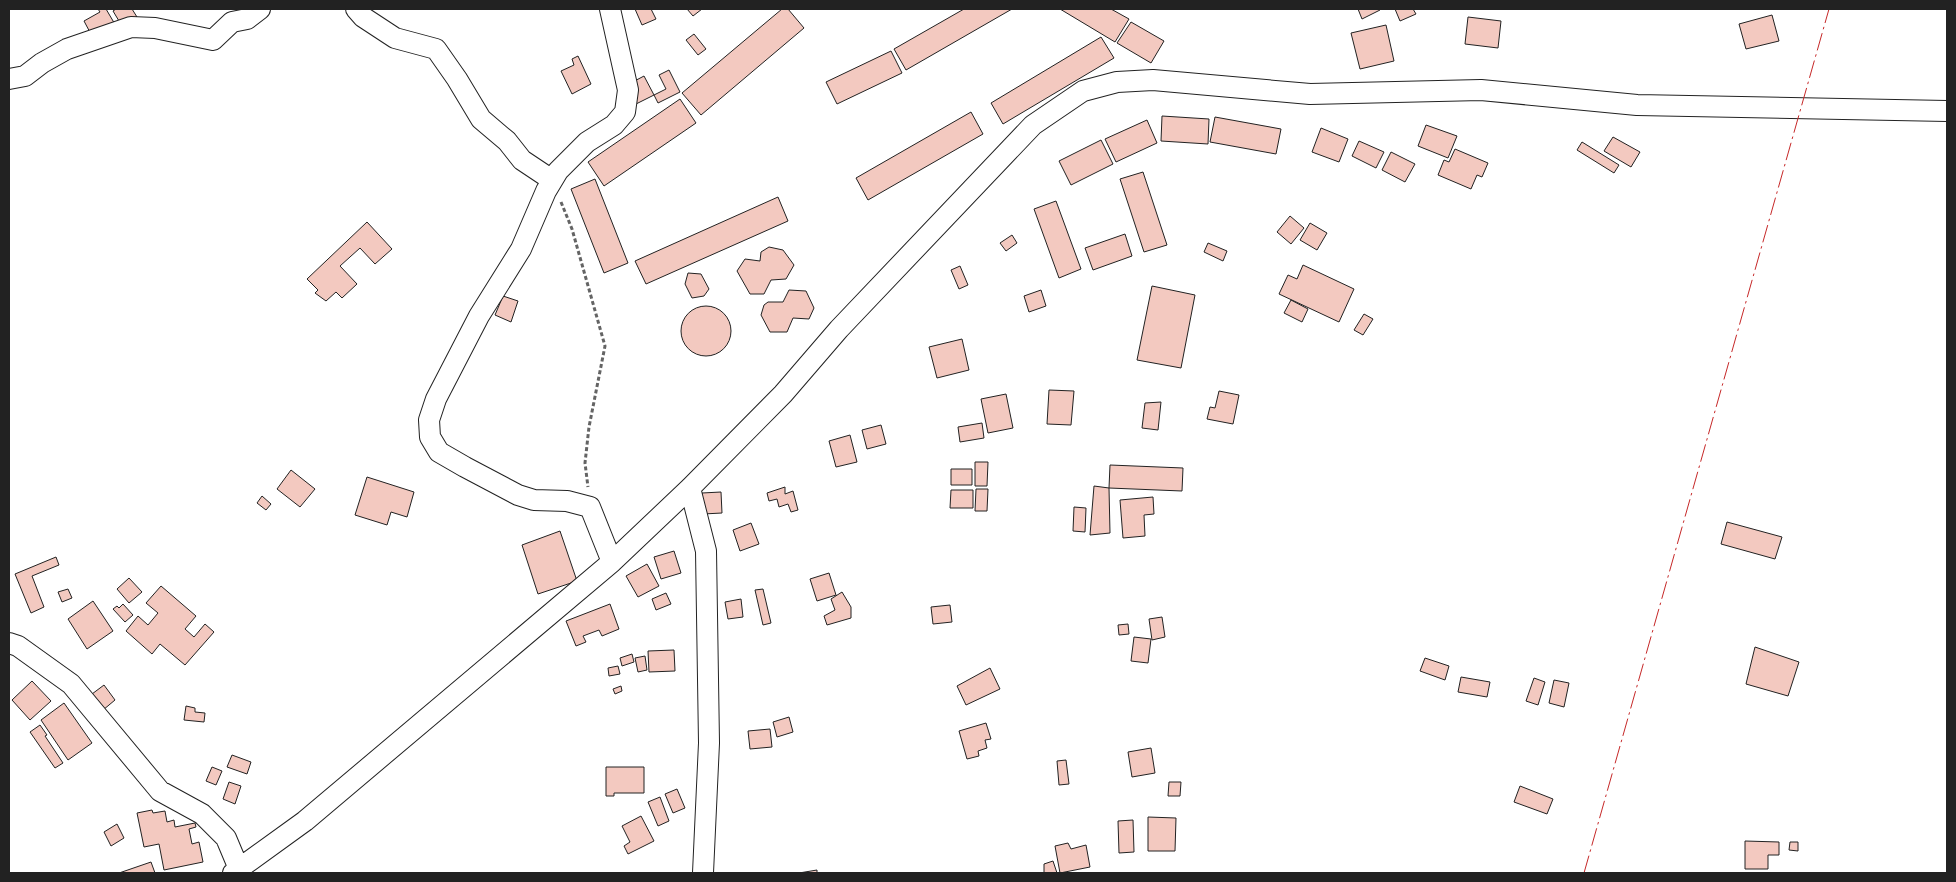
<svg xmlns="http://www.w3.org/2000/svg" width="1956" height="882" font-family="Overpass,sans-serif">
  <rect width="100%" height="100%" fill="#fff"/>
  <path fill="#f3c9c0" stroke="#222" d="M 98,9 L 106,9 L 116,26 L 93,38 L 84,21 L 100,12 Z
    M 116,9 L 132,9 L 137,17 L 122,26 L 113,11 Z
    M 635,9 L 651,9 L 656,19 L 642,25 Z
    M 687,9 L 702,9 L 693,16 Z
    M 782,9 L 788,9 L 804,28 L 701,115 L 682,93 Z
    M 964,9 L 1012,9 L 906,70 L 894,49 Z
    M 1060,9 L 1111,9 L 1129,19 L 1115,42 Z
    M 1358,9 L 1379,9 L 1380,10 L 1362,19 Z
    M 1395,9 L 1413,9 L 1416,14 L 1400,21 Z
    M 1772,15 L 1779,41 L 1746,49 L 1739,24 Z
    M 1468,17 L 1501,21 L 1498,48 L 1465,44 Z
    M 1131,22 L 1164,41 L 1151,63 L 1117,43 Z
    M 1386,25 L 1394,61 L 1360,69 L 1351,33 Z
    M 694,34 L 706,49 L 698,55 L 686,40 Z
    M 1101,37 L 1114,58 L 1003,124 L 991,103 Z
    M 891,51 L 902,73 L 837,104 L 826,82 Z
    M 578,56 L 591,84 L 572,94 L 561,71 L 574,65 L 572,59 Z
    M 669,70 L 680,92 L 658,103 L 654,95 L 666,89 L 659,75 Z
    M 644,76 L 654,95 L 636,104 L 627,85 Z
    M 680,99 L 696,123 L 604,186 L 588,162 Z
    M 971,112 L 983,134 L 868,200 L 856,178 Z
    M 1162,116 L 1209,119 L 1208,144 L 1161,141 Z
    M 1215,117 L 1281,129 L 1276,154 L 1210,142 Z
    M 1147,120 L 1157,143 L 1116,162 L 1105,139 Z
    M 1426,125 L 1457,136 L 1448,158 L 1418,146 Z
    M 1321,128 L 1348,139 L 1339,162 L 1312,152 Z
    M 1613,137 L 1640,152 L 1631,167 L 1604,151 Z
    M 1101,140 L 1113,164 L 1071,185 L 1059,161 Z
    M 1359,141 L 1384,152 L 1376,168 L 1352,156 Z
    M 1582,142 L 1619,165 L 1614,173 L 1577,150 Z
    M 1455,149 L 1488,163 L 1482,177 L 1477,175 L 1471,189 L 1438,175 L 1444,160 L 1449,162 Z
    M 1391,152 L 1415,164 L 1405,182 L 1382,170 Z
    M 1143,172 L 1167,245 L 1144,252 L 1120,179 Z
    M 595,179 L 628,263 L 604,273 L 571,189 Z
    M 778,197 L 788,221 L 646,284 L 635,261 Z
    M 1056,201 L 1081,269 L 1059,278 L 1034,209 Z
    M 1290,216 L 1304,228 L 1291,244 L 1277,232 Z
    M 367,222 L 392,249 L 375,264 L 360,248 L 340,266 L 357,284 L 342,298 L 336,292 L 326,301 L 315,293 L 318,290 L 307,279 Z
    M 1310,223 L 1327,233 L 1317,250 L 1300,240 Z
    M 1125,234 L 1132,256 L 1093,270 L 1085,248 Z
    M 1012,235 L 1017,243 L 1006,251 L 1000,243 Z
    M 1208,243 L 1227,251 L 1223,261 L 1204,252 Z
    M 769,247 L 783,250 L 794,265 L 786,279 L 771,280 L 764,294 L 750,294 L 737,271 L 745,259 L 760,261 L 761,252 Z
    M 1303,265 L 1354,289 L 1339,322 L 1279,294 L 1288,275 L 1297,279 Z
    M 960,266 L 968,285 L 959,289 L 951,270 Z
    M 688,273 L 701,274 L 709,289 L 704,296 L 692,298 L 685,284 Z
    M 1152,286 L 1195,295 L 1181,368 L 1137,360 Z
    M 789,290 L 806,291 L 814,308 L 809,319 L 793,318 L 787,332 L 770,332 L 761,315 L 764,305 L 768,302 L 783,302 Z
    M 1041,290 L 1046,306 L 1029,312 L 1024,296 Z
    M 503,296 L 518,301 L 511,322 L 495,315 Z
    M 1291,300 L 1308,309 L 1302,322 L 1284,313 Z
    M681 331a25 25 0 1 1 50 0a25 25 0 1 1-50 0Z
    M 1364,314 L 1373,319 L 1363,335 L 1354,330 Z
    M 962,339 L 969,370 L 937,378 L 929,347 Z
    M 1049,390 L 1074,391 L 1071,425 L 1047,424 Z
    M 1219,391 L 1239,395 L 1233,424 L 1207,419 L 1210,407 L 1215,408 Z
    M 1006,394 L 1013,428 L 988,433 L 981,399 Z
    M 1161,402 L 1158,430 L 1142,428 L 1145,403 Z
    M 982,423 L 984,438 L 960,442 L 958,427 Z
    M 881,425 L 886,444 L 867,449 L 862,430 Z
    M 850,435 L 857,462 L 836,467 L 829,441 Z
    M 975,462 L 988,462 L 987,486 L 975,486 Z
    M 1110,465 L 1183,468 L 1182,491 L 1109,488 Z
    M 951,469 L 972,469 L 972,485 L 951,485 Z
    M 291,470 L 315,489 L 300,507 L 277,489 Z
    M 367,477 L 414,492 L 407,517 L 391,512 L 387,525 L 355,515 Z
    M 1094,486 L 1109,488 L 1110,533 L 1090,535 Z
    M 785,487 L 785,494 L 793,491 L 798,510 L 791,512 L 788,504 L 779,507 L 777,499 L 769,501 L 767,493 Z
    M 976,489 L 988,489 L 987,511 L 975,511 Z
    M 951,490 L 973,490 L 973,508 L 950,508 Z
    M 721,492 L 722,513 L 703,514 L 702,493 Z
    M 262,496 L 271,504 L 266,510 L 257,503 Z
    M 1153,497 L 1154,514 L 1144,515 L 1145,536 L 1123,538 L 1120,500 Z
    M 1074,507 L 1086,508 L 1085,532 L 1073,531 Z
    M 1727,522 L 1782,537 L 1775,559 L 1721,544 Z
    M 751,523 L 759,544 L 740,551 L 733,530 Z
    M 560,531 L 577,581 L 538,594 L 522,545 Z
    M 674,551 L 681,573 L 661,579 L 654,557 Z
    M 56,557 L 59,565 L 32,576 L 44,607 L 31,613 L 15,574 Z
    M 647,564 L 659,586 L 638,597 L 626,576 Z
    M 829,573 L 836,595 L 817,601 L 810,579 Z
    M 129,578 L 142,592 L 129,603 L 117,589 Z
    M 161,586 L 196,616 L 185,629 L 194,637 L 205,624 L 214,632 L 185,665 L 160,644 L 152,654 L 126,631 L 138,616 L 148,625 L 158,613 L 146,603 Z
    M 68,589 L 72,598 L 62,602 L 58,592 Z
    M 763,589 L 771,623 L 763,625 L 755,590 Z
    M 842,592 L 851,607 L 851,618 L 827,625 L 824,616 L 835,610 L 831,599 Z
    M 666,593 L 671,604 L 656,610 L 652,599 Z
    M 741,599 L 743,617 L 728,619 L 725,602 Z
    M 93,601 L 113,631 L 87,649 L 68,619 Z
    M 123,604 L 133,615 L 125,622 L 113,609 L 117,606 L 119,608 Z
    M 610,604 L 619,629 L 602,636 L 599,630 L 583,636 L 586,642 L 576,646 L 566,621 Z
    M 950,605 L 952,622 L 933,624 L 931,607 Z
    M 1162,617 L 1165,637 L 1152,640 L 1149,619 Z
    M 1128,624 L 1129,634 L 1119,635 L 1118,625 Z
    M 1134,637 L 1151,639 L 1148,663 L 1131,661 Z
    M 1755,647 L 1799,662 L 1788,696 L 1746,684 Z
    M 674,650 L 675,671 L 649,672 L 648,651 Z
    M 632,654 L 634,662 L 622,666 L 620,658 Z
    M 645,656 L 647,670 L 638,672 L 635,658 Z
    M 1425,658 L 1449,666 L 1445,680 L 1420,671 Z
    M 618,666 L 620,674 L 609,676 L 608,668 Z
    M 990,668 L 1000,689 L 966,705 L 957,686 Z
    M 1461,677 L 1490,682 L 1487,697 L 1458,692 Z
    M 1534,678 L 1545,682 L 1538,705 L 1526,701 Z
    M 1554,680 L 1569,683 L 1564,707 L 1549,703 Z
    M 32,681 L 51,701 L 30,720 L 12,700 Z
    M 104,685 L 115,700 L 103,710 L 92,694 Z
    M 621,686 L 622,691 L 615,694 L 613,689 Z
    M 64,703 L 92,743 L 68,760 L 41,720 Z
    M 186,706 L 195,708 L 195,712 L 205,713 L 204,722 L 184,720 Z
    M 789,717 L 793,732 L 777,737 L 773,722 Z
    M 986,723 L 991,739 L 985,740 L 987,748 L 978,751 L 979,756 L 967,759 L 959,731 Z
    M 40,725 L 47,735 L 45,736 L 63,763 L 55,768 L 30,732 Z
    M 770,729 L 772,747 L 750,749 L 748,731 Z
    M 1151,748 L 1155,773 L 1132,777 L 1128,752 Z
    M 232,755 L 251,762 L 247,774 L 227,767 Z
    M 1066,760 L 1069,784 L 1059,785 L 1057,761 Z
    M 212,767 L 222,771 L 216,785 L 206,781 Z
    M 606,767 L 644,767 L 644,793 L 614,793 L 614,796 L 606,796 Z
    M 229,782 L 241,786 L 235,804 L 223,799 Z
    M 1169,782 L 1181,782 L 1180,796 L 1168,796 Z
    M 1520,786 L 1553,799 L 1547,814 L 1514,802 Z
    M 677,789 L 685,808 L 673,813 L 665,794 Z
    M 660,797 L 669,821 L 658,826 L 648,802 Z
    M 152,810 L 153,813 L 165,811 L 167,822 L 174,820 L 175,827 L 195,823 L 196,827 L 189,829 L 192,844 L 199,842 L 203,862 L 164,870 L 159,844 L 144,847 L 137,813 Z
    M 641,816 L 654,841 L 628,854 L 624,846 L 630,842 L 622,826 Z
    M 1148,817 L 1176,818 L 1175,851 L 1148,851 Z
    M 1133,820 L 1134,852 L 1119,853 L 1118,821 Z
    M 117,824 L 124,838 L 111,846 L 104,832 Z
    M 1745,841 L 1779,842 L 1779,855 L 1768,855 L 1768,869 L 1745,869 Z
    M 1790,842 L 1798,842 L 1798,851 L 1789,850 Z
    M 1068,843 L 1071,849 L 1086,845 L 1090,867 L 1060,873 L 1055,846 Z
    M 1053,861 L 1057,873 L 1044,873 L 1044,864 Z
    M 151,862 L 155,873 L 119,873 Z
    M 817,870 L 817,873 L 799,873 Z"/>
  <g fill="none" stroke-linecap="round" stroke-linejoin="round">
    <g stroke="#222" stroke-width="22">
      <path id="minor" d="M 356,9 L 363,17 L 395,38 L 436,49 L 457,79 L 481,119 L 507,141 L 522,160 L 552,180
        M 610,9 L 628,90 L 625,112 L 614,125 L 587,142 L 558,171 L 546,191 L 521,249 L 479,316 L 436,399 L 429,420 L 430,437 L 439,452 L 465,467 L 518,495 L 534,500 L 567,501 L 590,507 L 612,562
        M 9,79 L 25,76 L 42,63 L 67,49 L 131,27 L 155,28 L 213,40 L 232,22 L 247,19 L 260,9
        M 690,488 L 706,551 L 709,743 L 703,873
        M 9,643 L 18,646 L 71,684 L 160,791 L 202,814 L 226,838 L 239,869
        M 233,873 L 305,821 L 612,562 L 690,488 L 783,394 L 839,329 L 1033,125 L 1083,91 L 1117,82 L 1153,80 L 1310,94 L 1481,90 L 1637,105 L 1947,111"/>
    </g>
    <path stroke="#646464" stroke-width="3" stroke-dasharray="4 2.5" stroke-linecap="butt" d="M 561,202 L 572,229 L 605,346 L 589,427 L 585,463 L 588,487"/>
    <use href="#minor" stroke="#fff" stroke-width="20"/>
    <path stroke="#c62828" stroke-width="1" stroke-dasharray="18 4 2.5 4" stroke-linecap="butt" d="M 1584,873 L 1829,9"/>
  </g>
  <rect width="1956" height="882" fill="none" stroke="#222222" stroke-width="20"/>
</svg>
